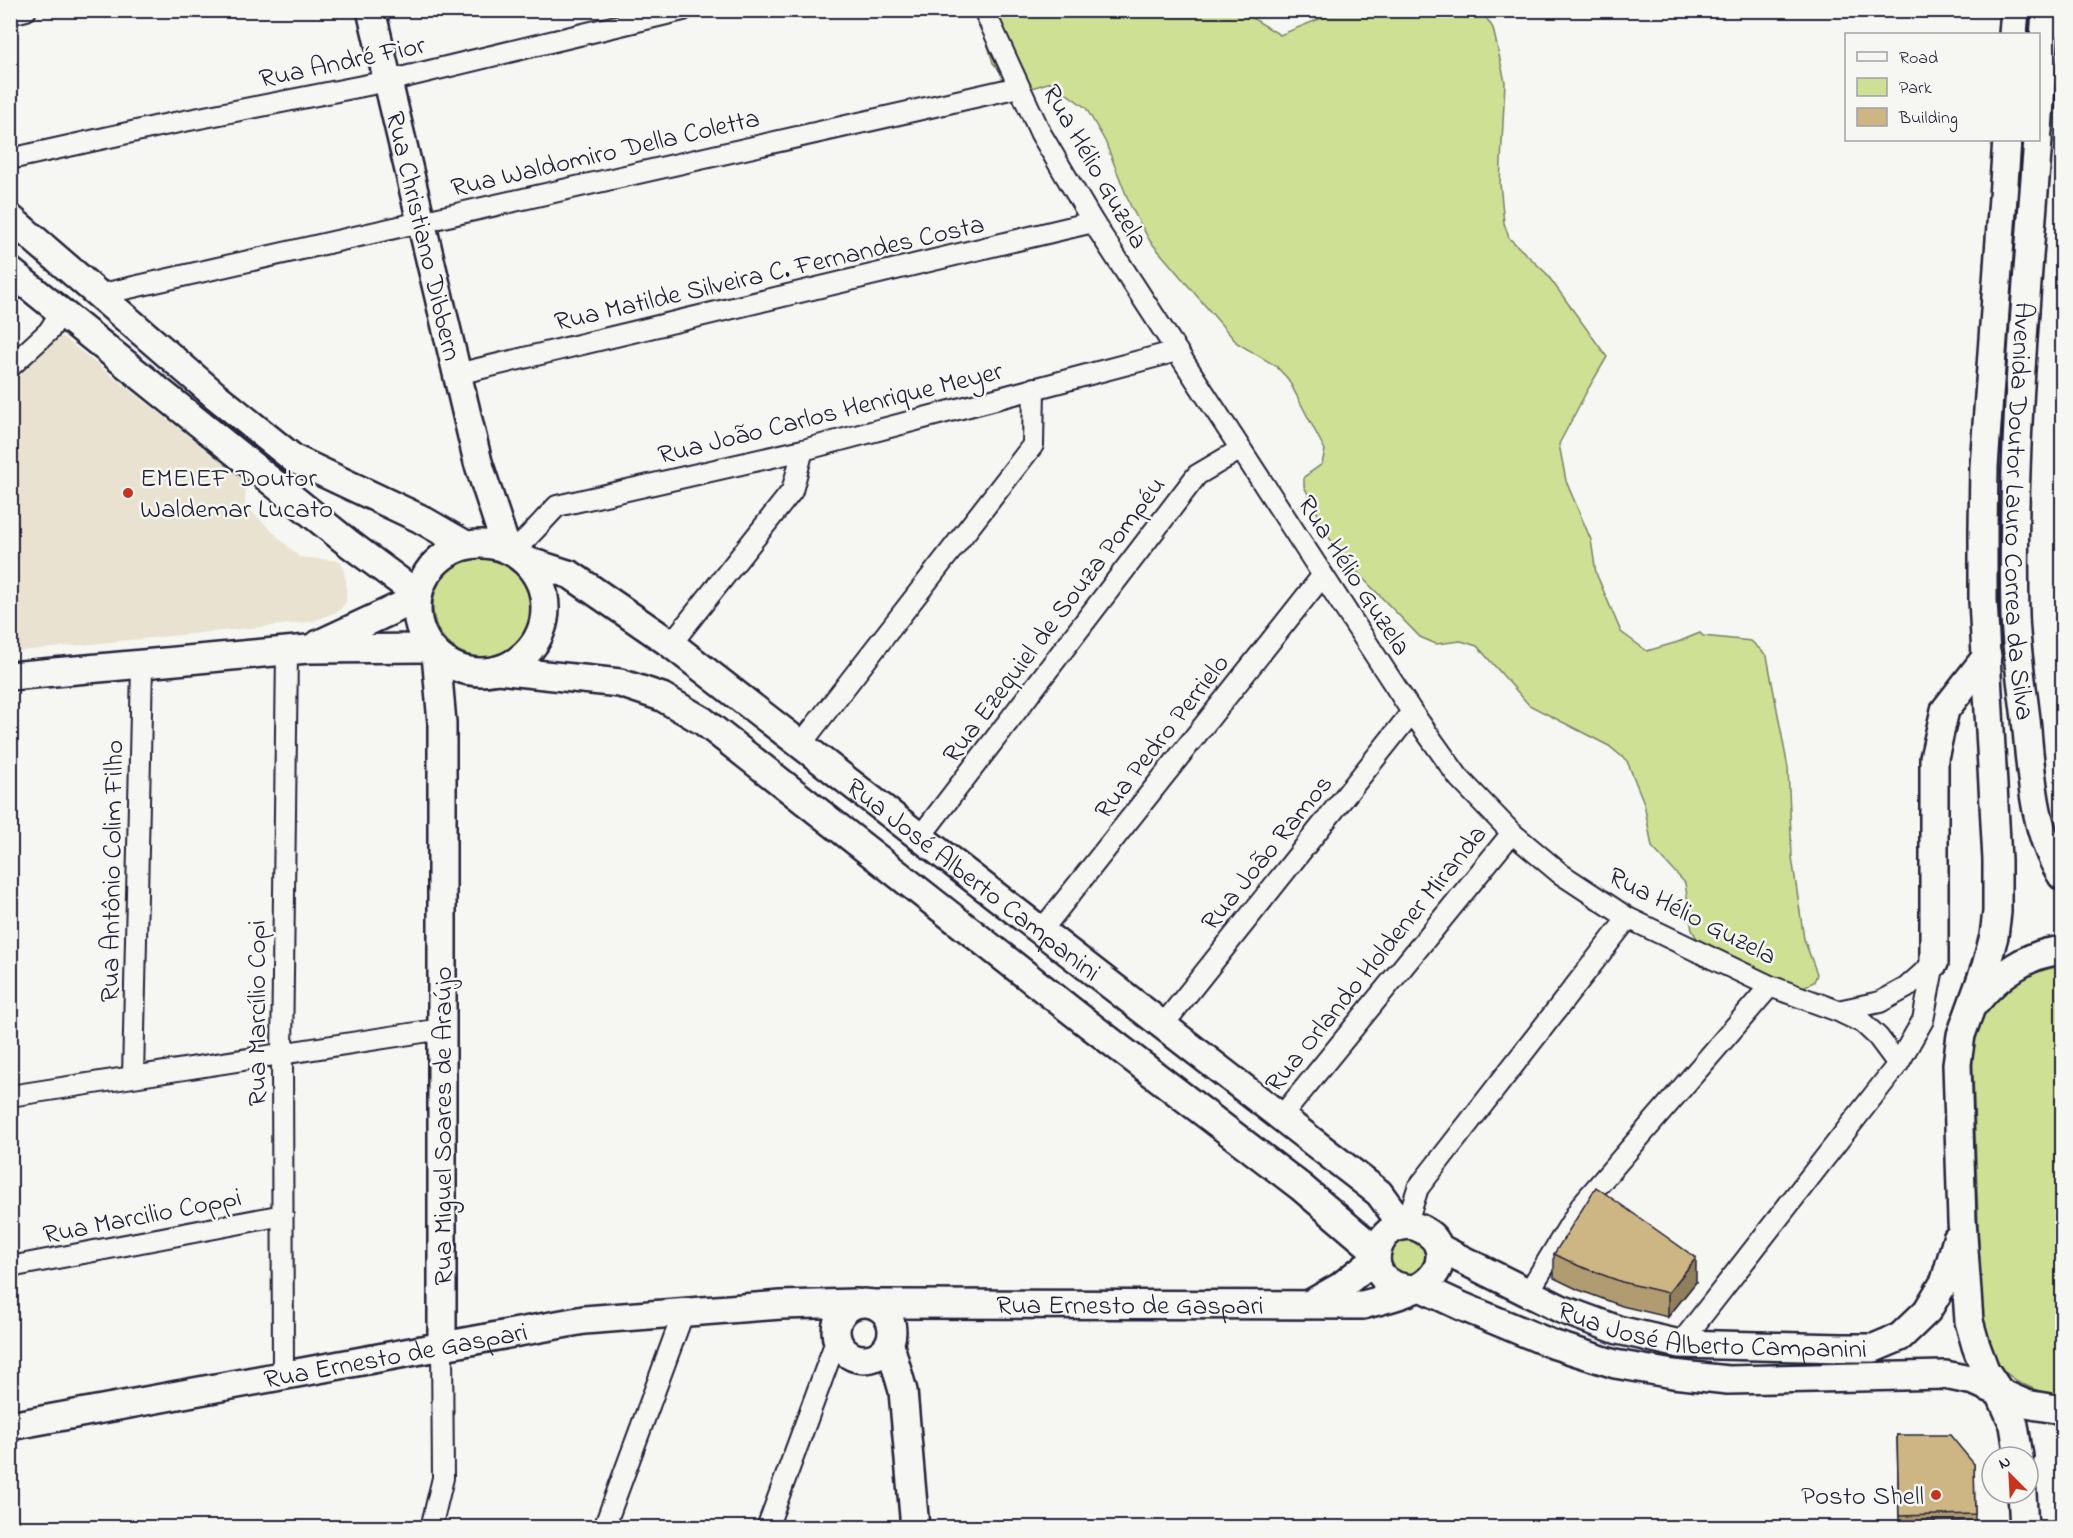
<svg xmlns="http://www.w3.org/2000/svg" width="2073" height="1538" font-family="'Indie Flower',sans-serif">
  <rect width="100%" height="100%" fill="#f6f6f2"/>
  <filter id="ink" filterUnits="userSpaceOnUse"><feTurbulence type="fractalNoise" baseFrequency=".0167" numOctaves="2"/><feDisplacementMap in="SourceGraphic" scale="12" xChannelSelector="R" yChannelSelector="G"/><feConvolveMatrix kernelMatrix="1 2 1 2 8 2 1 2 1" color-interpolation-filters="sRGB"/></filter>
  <g filter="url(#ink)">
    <path fill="#eae2d1" d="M 59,334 L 246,481 L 245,505 L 299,557 L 341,561 L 346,580 L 346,602 L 339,611 L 311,622 L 11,652 L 11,380 Z"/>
    <path fill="#cee094" stroke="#788168" stroke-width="1.5" d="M 982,10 L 1241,11 L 1280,35 L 1339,11 L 1482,11 L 1493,28 L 1505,82 L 1500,183 L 1504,223 L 1509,238 L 1546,273 L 1607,357 L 1588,389 L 1559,444 L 1566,481 L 1591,540 L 1596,573 L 1621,632 L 1647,651 L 1678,642 L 1700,633 L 1703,636 L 1751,641 L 1767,656 L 1788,768 L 1792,857 L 1804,939 L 1817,974 L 1814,982 L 1801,988 L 1706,954 L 1692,930 L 1685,883 L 1652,847 L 1644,803 L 1627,761 L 1609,746 L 1529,705 L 1477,646 L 1461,641 L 1436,644 L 1420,637 L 1348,563 L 1330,539 L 1304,486 L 1304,477 L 1322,464 L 1325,450 L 1288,379 L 1276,366 L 1237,343 L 1150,241 L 1131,207 L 1105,141 L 1086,108 L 1051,82 L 1025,90 L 1015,88 L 993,63 L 980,18 Z
      M433 607a50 50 0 1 1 100 0a50 50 0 1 1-100 0Z
      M 2062,966 L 2062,1397 C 2037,1392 2011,1383 1995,1361 C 1990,1353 1986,1343 1982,1335 L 1972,1041 C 1977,1031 1981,1020 1986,1010 C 2001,983 2034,971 2062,966 Z
      M1389 1258a19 19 0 1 1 38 0a19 19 0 1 1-38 0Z"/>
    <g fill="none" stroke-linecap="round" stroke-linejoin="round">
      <g stroke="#22223b" stroke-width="24">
        <path id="street" d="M 984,10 L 1041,134 L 1093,222 L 1412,712 L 1459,778 L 1512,833 L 1561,874 L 1628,918 L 1770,986 L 1838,1011 L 1863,1023 L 1878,1037 L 1898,1064
          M 10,14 L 26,10
          M 10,159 L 159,126 L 388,81 L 683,10
          M 98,295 L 1019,87
          M 10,367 L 49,331 L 61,312
          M 457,374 L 1093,222
          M 514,552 L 557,506 L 803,450 L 1177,351
          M 671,644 L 792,491 L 803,450
          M 801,744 L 1033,445 L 1034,388
          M 920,837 L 1197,475 L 1241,449
          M 1041,931 L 1323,575
          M 1838,1011 L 1880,1002 L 1906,988 L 1934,963
          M 1163,1025 L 1412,712
          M 133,1077 L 142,666
          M 10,1096 L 442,1029
          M 1281,1117 L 1512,833
          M 1406,1225 L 1418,1188 L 1628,918
          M 10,1267 L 283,1215
          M 1528,1293 L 1583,1203 L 1770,986
          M 1680,1344 L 1898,1064 L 1923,1020 L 1934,963
          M 283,1375 L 282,1054 L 287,652
          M 431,1528 L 443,1478 L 442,1346
          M 604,1528 L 684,1311
          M 767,1528 L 836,1341"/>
      </g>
      <g stroke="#22223b" stroke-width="32">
        <g id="secondary">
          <path id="s1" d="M 371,10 L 478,462 L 506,547"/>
          <path d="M 2013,34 L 2015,10"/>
          <path d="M 2038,131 L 2046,10"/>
          <path d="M 2007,140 L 1984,467 L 1983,529 L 1983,600 L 1997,860 L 1997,912 L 1994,936 L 1986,966 L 1961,1035 L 1957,1064 L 1962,1221 L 1969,1321 L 1976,1346 L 1985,1370 L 1999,1391 L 2014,1425 L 2019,1457"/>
          <path id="s2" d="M 2038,140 C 2026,298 2011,456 2015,615 C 2016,649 2022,684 2026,719 C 2031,771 2033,831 2062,876"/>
          <path d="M 10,218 L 216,396 L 294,459 L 419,518 L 466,545"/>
          <path d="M 10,271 L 347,542 L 417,594"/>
          <circle cx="481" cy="608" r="64"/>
          <path id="s3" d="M 524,560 L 571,575 L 671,644 L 1379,1193 L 1403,1226"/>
          <path d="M 317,645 L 416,599"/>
          <path d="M 436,654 L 442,723 L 442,1346"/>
          <path d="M 498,670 L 620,683 L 662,697 L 703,721 L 1092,1027 L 1301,1187 L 1376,1251"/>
          <path d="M 10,676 L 308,649 L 430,648"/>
          <path d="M 1934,963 L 1934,758 L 1945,710 L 1987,656"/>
          <path d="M 1977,1001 C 1996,977 2031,951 2062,951"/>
          <path id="s4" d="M 1439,1248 L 1561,1309 L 1618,1330 L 1680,1344 L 1842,1348 L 1874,1348 L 1900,1337 L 1927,1311 L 1945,1281 L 1957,1239"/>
          <path d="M 1420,1287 L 1461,1306 L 1552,1344 L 1615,1364 L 1673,1374 L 1728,1380 L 1945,1375 L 1974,1381 L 2026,1404 L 2062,1410"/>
          <circle cx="864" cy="1331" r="28"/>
          <path id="s5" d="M 874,1304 L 1363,1305 C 1390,1297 1443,1290 1440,1253 C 1439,1246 1435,1238 1429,1234 C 1383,1198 1345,1286 1414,1289"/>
          <path d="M 1310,1304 L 1340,1287 L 1376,1258"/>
          <path d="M 890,1345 L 903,1391 L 915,1528"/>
          <path id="s6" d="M 10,1426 L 584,1320 L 781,1305 L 856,1303"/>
          <path d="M 2022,1493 L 2024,1528"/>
        </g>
      </g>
      <use href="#street" stroke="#f6f6f2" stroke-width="20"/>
      <use href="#secondary" stroke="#f6f6f2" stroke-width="27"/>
    </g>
    <path fill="#b19c72" stroke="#22223b" stroke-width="1.5" d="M 1554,1254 L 1696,1282 L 1668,1317 L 1622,1306 L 1579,1290 L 1554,1278 Z
      M 1897,1435 L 1974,1464 L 1975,1521 L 1899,1522 Z"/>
    <path fill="#907f5c" stroke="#22223b" stroke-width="1.5" d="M 1696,1258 L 1696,1282 L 1668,1317 L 1668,1293 Z"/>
    <path fill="#ceb584" stroke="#22223b" stroke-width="1.5" d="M 1596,1187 L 1696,1258 L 1668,1293 L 1622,1282 L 1579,1266 L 1554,1254 Z
      M 1897,1435 L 1950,1435 L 1974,1464 L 1975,1514 L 1899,1516 Z"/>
  </g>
  <g fill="#c8321e" stroke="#f6f6f2" stroke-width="2">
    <circle cx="128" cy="493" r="6"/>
    <circle cx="1936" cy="1495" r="6"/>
  </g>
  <g text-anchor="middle" stroke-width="5" stroke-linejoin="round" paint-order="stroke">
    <g font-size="27" fill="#22223b" stroke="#f6f6f2">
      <text transform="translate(342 61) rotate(-12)" y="9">Rua André Fior</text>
      <text transform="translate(605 152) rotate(-13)" y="9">Rua Waldomiro Della Coletta</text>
      <text transform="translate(1096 166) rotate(60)" y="9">Rua Hélio Guzela</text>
      <text dy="9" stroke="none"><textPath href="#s1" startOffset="232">Rua Christiano Dibbern</textPath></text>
      <text transform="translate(769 272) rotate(-13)" y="9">Rua Matilde Silveira C. Fernandes Costa</text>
      <text transform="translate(830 412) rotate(-14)" y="9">Rua João Carlos Henrique Meyer</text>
      <text dy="9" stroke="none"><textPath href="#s2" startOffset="372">Avenida Doutor Lauro Correa da Silva</textPath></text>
      <text transform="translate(1355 575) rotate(57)" y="9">Rua Hélio Guzela</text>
      <text transform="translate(1053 619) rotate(-53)" y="9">Rua Ezequiel de Souza Pompéu</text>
      <text transform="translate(1161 736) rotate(-52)" y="9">Rua Pedro Perrielo</text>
      <text transform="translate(1266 852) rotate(-51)" y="9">Rua João Ramos</text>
      <text transform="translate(111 871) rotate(-89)" y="9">Rua Antônio Colim Filho</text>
      <text dy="9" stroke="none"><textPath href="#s3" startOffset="554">Rua José Alberto Campanini</textPath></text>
      <text transform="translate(1693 915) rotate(27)" y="9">Rua Hélio Guzela</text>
      <text transform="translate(1375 958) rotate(-51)" y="9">Rua Orlando Holdener Miranda</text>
      <text transform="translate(256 1013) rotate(-90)" y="9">Rua Marcílio Copi</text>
      <text transform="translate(442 1126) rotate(-90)" y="9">Rua Miguel Soares de Araújo</text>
      <text transform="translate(142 1215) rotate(-11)" y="9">Rua Marcilio Coppi</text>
      <text dy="9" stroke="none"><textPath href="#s5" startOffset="256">Rua Ernesto de Gaspari</textPath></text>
      <text dy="9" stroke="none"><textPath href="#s4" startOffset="291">Rua José Alberto Campanini</textPath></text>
      <text dy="9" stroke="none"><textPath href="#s6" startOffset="392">Rua Ernesto de Gaspari</textPath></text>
    </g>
    <g font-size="27" fill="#22223b" stroke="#f6f6f2" text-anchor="start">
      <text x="140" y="486">EMEIEF Doutor<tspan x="140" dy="31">Waldemar Lucato</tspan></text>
      <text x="1924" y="1504" text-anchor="end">Posto Shell</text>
    </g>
  </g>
  <rect width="2073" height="1538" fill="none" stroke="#f6f6f2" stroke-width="36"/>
  <rect x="18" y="18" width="2037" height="1502" fill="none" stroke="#22223b" stroke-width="2" filter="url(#ink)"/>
  <rect x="1845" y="33" width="195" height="108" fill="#f6f6f2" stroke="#a1a1a9" stroke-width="1.5"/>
  <rect x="1857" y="52" width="30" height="9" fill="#f6f6f2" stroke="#a1a1a9" stroke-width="1.5"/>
  <text x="1899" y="63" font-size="18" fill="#22223b">Road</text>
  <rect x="1857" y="78" width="30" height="18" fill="#cee094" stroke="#a1a1a9" stroke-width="1.5"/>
  <text x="1899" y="93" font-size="18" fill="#22223b">Park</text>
  <rect x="1857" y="108" width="30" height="18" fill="#ceb584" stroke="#a1a1a9" stroke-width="1.5"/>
  <text x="1899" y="123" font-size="18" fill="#22223b">Building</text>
  <g transform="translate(2010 1475) rotate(336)"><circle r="28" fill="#f6f6f2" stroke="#a1a1a9" stroke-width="1.5"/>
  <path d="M0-4.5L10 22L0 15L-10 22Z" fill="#c8321e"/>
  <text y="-9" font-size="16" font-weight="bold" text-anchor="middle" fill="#22223b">N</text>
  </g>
</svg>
